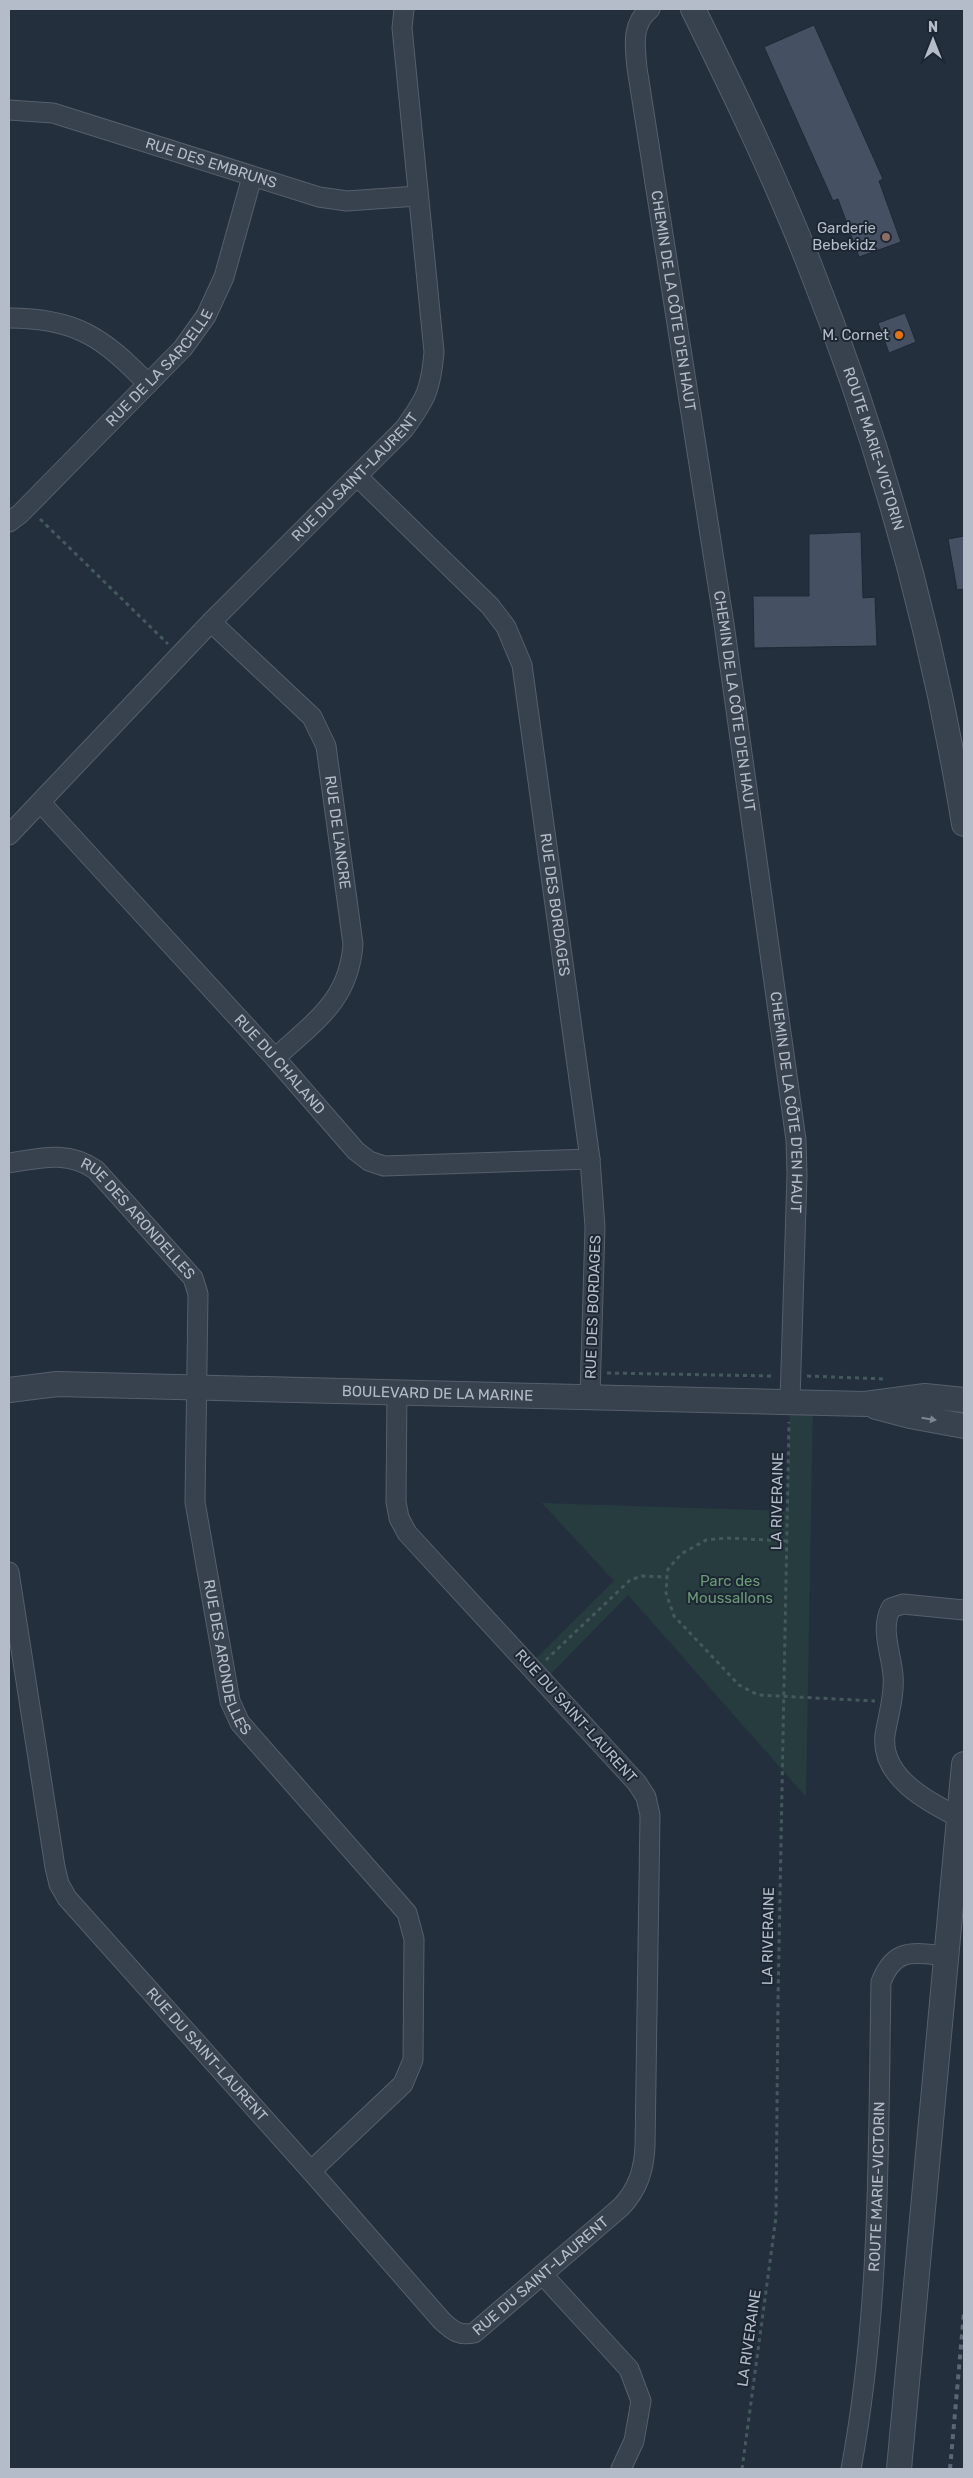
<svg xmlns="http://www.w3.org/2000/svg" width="973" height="2478" font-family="Rubik,sans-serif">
  <rect width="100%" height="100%" fill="#242f3e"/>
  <path fill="#263c3f" d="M 790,1401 L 813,1402 L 806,1797 L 628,1595 L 544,1681 L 529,1665 L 614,1581 L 542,1503 L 787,1511 Z"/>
  <path fill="#455162" stroke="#1f2835" d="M 814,25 L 883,179 L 879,181 L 901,242 L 859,257 L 838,199 L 833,201 L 764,47 Z
    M 905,313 L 916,342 L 889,353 L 878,323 Z
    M 861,532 L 863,598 L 875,597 L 877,646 L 754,648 L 753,596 L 809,596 L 809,534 Z
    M 964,536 L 964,589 L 957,590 L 948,539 Z"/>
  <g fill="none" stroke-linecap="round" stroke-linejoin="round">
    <g stroke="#565f6c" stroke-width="21">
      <g id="minor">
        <path id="s1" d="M 650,9 C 631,24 635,46 637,68 L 724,624 L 796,1140 L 797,1175 L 790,1401"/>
        <path id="s2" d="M 9,110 L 53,113 L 319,197 L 347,201 L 417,196"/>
        <path d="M 9,318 C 75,318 103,337 148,384"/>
        <path id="s3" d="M 358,477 L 490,606 L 506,627 L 522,665 L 590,1159 L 595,1227 L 590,1396"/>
        <path id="s4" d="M 9,522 L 20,514 L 183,348 L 206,316 L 224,277 L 252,177"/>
        <path id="s5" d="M 211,622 L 312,717 L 326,746 L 353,944 C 349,1001 314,1022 275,1058"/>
        <path id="s6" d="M 41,803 L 275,1058 L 356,1151 L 369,1161 L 384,1166 L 590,1159"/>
        <path id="s7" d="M 9,835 L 211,622 L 404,429 C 426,399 431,389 434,352 L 402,28 L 404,9"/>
        <path id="s8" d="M 9,1163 C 40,1158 68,1150 96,1170 L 193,1278 L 198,1294 L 195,1502 L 230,1701 L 240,1723 L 407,1913 L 414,1939 L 413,2060 L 403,2084 L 311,2171"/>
        <path id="s9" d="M 9,1572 L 55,1867 L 59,1884 L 67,1898 L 311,2171 L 442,2321 C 453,2331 459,2336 474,2333 L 621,2207 C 638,2189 644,2170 645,2146 L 650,1815 L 646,1797 L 637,1783 L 407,1533 L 399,1518 L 396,1502 L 397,1392"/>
        <path d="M 960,1818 C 928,1802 880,1777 885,1735 C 888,1716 895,1695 893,1675 C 891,1652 880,1629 891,1608 L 903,1604 L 964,1610"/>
        <path d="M 543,2275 L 629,2369 L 641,2401 L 634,2441 L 621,2469"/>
        <path id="s10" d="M 851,2469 C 881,2308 878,2145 881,1982 C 895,1946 915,1953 947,1956"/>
      </g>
    </g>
    <g stroke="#565f6c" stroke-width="26">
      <g id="tertiary">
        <path id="s11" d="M 693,9 C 734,92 774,175 808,261 C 880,442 933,632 964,824"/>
        <path id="s12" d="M 9,1390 L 57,1384 L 865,1404 L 925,1396 L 964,1400"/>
        <path d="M 876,1407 L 910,1416 L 964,1426"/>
        <path d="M 899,2469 L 964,1764"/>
      </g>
    </g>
    <path stroke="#44595c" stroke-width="3" stroke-dasharray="4 4" stroke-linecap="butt" d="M 40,519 L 168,644
      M 607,1373 L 773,1376
      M 807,1376 L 885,1379
      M 787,1541 L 727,1538 L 706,1540 L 681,1554 L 668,1569 L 667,1577 L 666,1593 L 674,1616 L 739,1685 L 758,1695 L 875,1701
      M 546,1660 L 630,1580 L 642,1576 L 667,1577
      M 742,2469 L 776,2217 L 778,2000 L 789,1422"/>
    <use href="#minor" stroke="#38414e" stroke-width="19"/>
    <use href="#tertiary" stroke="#38414e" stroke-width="24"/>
    <path stroke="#5a6575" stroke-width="4" stroke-dasharray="5 5" stroke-linecap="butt" d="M 950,2469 L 964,2312"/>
  </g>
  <defs><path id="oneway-solid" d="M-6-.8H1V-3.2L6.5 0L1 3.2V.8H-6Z" transform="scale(1.25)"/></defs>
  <use fill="#7c8592" href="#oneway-solid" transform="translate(929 1419) rotate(9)"/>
  <circle fill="#8d6e63" stroke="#1d2633" stroke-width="2" cx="886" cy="237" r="5"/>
  <circle fill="#e8710a" stroke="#1d2633" stroke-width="2" cx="899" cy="335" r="5"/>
  <g text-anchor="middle" stroke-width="4" stroke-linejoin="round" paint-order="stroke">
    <g font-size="15" fill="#b4bcc9" stroke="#1d2633">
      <text dy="5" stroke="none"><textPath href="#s2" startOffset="210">RUE DES EMBRUNS</textPath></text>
      <text dy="5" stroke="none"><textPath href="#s1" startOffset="299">CHEMIN DE LA CÔTE D'EN HAUT</textPath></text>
      <text dy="5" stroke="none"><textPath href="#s4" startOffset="216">RUE DE LA SARCELLE</textPath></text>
      <text dy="5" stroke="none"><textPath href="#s11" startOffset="476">ROUTE MARIE-VICTORIN</textPath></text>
      <text dy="5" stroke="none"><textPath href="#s7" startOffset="498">RUE DU SAINT-LAURENT</textPath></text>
      <text dy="5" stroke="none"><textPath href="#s1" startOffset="704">CHEMIN DE LA CÔTE D'EN HAUT</textPath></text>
      <text dy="5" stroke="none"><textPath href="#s5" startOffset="258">RUE DE L'ANCRE</textPath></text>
      <text dy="5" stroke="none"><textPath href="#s3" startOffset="494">RUE DES BORDAGES</textPath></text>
      <text dy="5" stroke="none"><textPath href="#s6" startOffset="354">RUE DU CHALAND</textPath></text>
      <text dy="5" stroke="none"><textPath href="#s1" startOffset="1109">CHEMIN DE LA CÔTE D'EN HAUT</textPath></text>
      <text dy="5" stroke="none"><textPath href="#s8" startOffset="154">RUE DES ARONDELLES</textPath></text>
      <text transform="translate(593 1307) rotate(-88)" y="5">RUE DES BORDAGES</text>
      <text dy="5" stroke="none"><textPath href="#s12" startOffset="429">BOULEVARD DE LA MARINE</textPath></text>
      <text transform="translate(777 1501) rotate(-89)" y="5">LA RIVERAINE</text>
      <text dy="5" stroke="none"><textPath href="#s8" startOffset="619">RUE DES ARONDELLES</textPath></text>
      <text transform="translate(576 1716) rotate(48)" y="5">RUE DU SAINT-LAURENT</text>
      <text transform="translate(768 1936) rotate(-89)" y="5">LA RIVERAINE</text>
      <text dy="5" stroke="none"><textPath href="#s9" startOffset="542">RUE DU SAINT-LAURENT</textPath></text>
      <text dy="5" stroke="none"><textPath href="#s10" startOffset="284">ROUTE MARIE-VICTORIN</textPath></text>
      <text dy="5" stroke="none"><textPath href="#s9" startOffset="1021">RUE DU SAINT-LAURENT</textPath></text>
      <text transform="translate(749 2338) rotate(-82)" y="5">LA RIVERAINE</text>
    </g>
    <g font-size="15" fill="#b4bcc9" stroke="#1d2633" text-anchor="end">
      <text x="876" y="233">Garderie<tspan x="876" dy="17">Bebekidz</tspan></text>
      <text x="889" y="340">M. Cornet</text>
    </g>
    <g font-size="15" fill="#6b9a76" stroke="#1d2633">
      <text x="730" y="1586">Parc des<tspan x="730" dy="17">Moussallons</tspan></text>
    </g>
  </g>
  <rect width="973" height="2478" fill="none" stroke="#b4bcc9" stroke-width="20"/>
  <g transform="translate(933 40)" stroke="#1d2633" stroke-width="4" paint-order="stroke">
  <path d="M0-4L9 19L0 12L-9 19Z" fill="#b4bcc9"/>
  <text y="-8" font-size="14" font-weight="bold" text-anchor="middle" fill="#b4bcc9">N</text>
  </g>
</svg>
